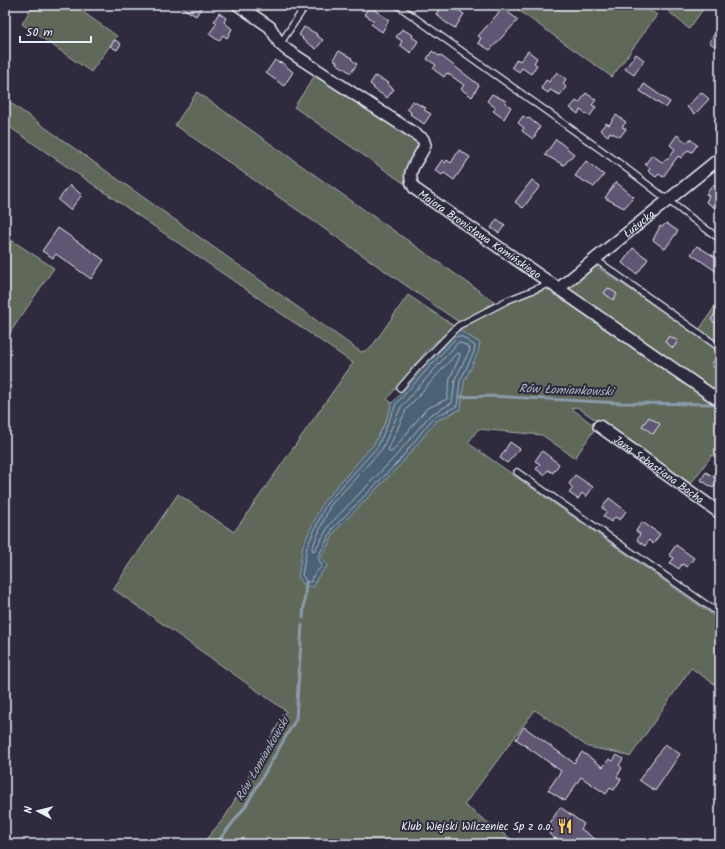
<svg xmlns="http://www.w3.org/2000/svg" width="725" height="849" font-family="Kalam,sans-serif">
  <rect width="100%" height="100%" fill="#2f2a3d"/>
  <filter id="ink" filterUnits="userSpaceOnUse"><feTurbulence type="fractalNoise" baseFrequency=".025" numOctaves="2"/><feDisplacementMap in="SourceGraphic" scale="8" xChannelSelector="R" yChannelSelector="G"/><feConvolveMatrix kernelMatrix="1 2 1 2 8 2 1 2 1" color-interpolation-filters="sRGB"/></filter>
  <g filter="url(#ink)">
    <path fill="#61675a" stroke="#a4aca9" d="M 33,5 L 73,5 L 117,36 L 91,72 L 22,24 Z
      M 511,5 L 642,5 L 657,15 L 612,77 Z
      M 661,5 L 706,5 L 689,29 Z
      M 315,75 L 375,113 L 394,123 L 419,143 L 417,152 L 405,169 L 405,184 L 294,107 Z
      M 197,92 L 495,302 L 460,323 L 175,125 Z
      M 5,99 L 361,352 L 370,349 L 408,295 L 454,326 L 428,349 L 387,399 L 392,403 L 386,421 L 374,444 L 323,502 L 314,586 L 317,578 L 328,565 L 321,558 L 336,530 L 401,464 L 436,421 L 461,409 L 464,382 L 480,343 L 459,330 L 500,306 L 551,287 L 720,405 L 720,461 L 712,455 L 690,485 L 577,407 L 571,408 L 596,427 L 575,458 L 542,435 L 478,429 L 468,443 L 720,620 L 720,688 L 691,668 L 630,757 L 620,753 L 588,747 L 535,710 L 464,805 L 518,844 L 232,844 L 225,839 L 221,844 L 202,844 L 225,817 L 286,711 L 113,589 L 178,494 L 234,532 L 353,363 L 5,124 Z
      M 5,236 L 54,268 L 5,340 Z
      M 593,264 L 720,351 L 720,397 L 568,292 L 570,283 Z
      M 719,300 L 720,300 L 720,345 L 699,330 Z"/>
    <path fill="#4b6275" stroke="#8a9ba9" d="M 459,330 L 480,343 L 478,353 L 464,382 L 461,409 L 436,421 L 401,464 L 336,530 L 321,558 L 328,565 L 317,578 L 314,587 L 305,586 L 298,577 L 303,545 L 323,502 L 374,444 L 386,421 L 392,403 Z"/>
    <g fill="none" stroke-linecap="round" stroke-linejoin="round">
      <path stroke="#a9b8c4" stroke-width="1" d="M 458,336 L 461,336 L 475,346 L 474,352 L 460,381 L 457,406 L 433,418 L 398,462 L 333,528 L 318,557 L 322,566 L 313,576 L 311,582 L 307,582 L 302,575 L 307,547 L 326,504 L 378,446 L 396,404 Z
        M 459,342 L 469,347 L 470,350 L 455,379 L 452,403 L 430,415 L 394,458 L 330,524 L 315,550 L 313,551 L 312,548 L 330,506 L 382,449 L 401,407 Z
        M 456,354 L 459,353 L 460,356 L 450,378 L 447,399 L 426,409 L 392,452 L 389,452 L 388,450 L 406,410 Z"/>
      <path stroke="#8a9ba9" stroke-width="3" d="M 459,397 L 491,396 L 621,403 L 717,404
        M 303,618 L 306,582
        M 216,844 L 245,807 L 296,719 L 302,625"/>
    </g>
    <path fill="#615572" stroke="#e8f1f8" d="M 178,5 L 203,5 L 196,16 Z
      M 442,5 L 451,5 L 464,14 L 455,28 L 445,22 L 436,14 Z
      M 370,7 L 389,20 L 382,32 L 371,24 L 374,21 L 364,14 Z
      M 503,8 L 518,20 L 490,50 L 478,43 L 481,38 L 478,36 Z
      M 219,13 L 226,18 L 224,22 L 232,29 L 227,38 L 223,35 L 219,41 L 209,34 L 217,23 L 214,21 Z
      M 720,26 L 720,50 L 709,42 Z
      M 304,27 L 317,34 L 316,35 L 323,40 L 316,49 L 302,39 L 303,38 L 299,35 Z
      M 402,29 L 413,35 L 412,37 L 418,41 L 411,53 L 400,45 L 402,41 L 396,37 Z
      M 115,40 L 121,44 L 117,50 L 110,46 Z
      M 339,51 L 352,58 L 351,59 L 357,64 L 351,73 L 336,63 L 337,62 L 333,59 Z
      M 432,51 L 439,56 L 440,55 L 479,85 L 472,97 L 461,89 L 464,85 L 447,73 L 444,77 L 433,69 L 436,65 L 427,59 Z
      M 528,51 L 537,58 L 534,63 L 537,65 L 531,74 L 522,68 L 519,72 L 512,67 L 517,59 L 520,61 Z
      M 636,54 L 644,60 L 634,75 L 625,69 Z
      M 275,60 L 280,63 L 281,62 L 293,72 L 284,86 L 266,73 Z
      M 557,72 L 566,79 L 563,84 L 566,87 L 560,95 L 550,90 L 548,93 L 541,88 L 546,80 L 549,82 Z
      M 375,76 L 389,83 L 387,84 L 394,89 L 387,98 L 373,88 L 374,87 L 370,84 Z
      M 644,84 L 670,102 L 666,108 L 640,91 Z
      M 701,92 L 709,99 L 695,114 L 687,107 Z
      M 586,93 L 596,100 L 592,105 L 596,107 L 590,116 L 580,110 L 578,114 L 570,108 L 576,101 L 579,103 Z
      M 492,94 L 506,101 L 505,103 L 511,107 L 504,119 L 493,111 L 496,108 L 487,101 Z
      M 412,101 L 426,108 L 424,110 L 431,114 L 424,124 L 410,114 L 411,112 L 407,109 Z
      M 616,115 L 626,122 L 622,127 L 626,129 L 620,137 L 610,132 L 608,136 L 600,130 L 606,123 L 609,125 Z
      M 523,116 L 528,119 L 529,118 L 540,127 L 533,139 L 522,131 L 524,128 L 518,123 Z
      M 677,135 L 687,143 L 690,139 L 697,145 L 692,152 L 688,150 L 681,158 L 678,156 L 663,177 L 659,174 L 656,177 L 648,171 L 650,168 L 645,164 L 652,155 L 662,162 L 665,159 L 667,160 L 675,149 L 670,145 Z
      M 556,139 L 574,154 L 564,165 L 545,155 Z
      M 459,150 L 470,157 L 454,180 L 444,173 L 442,175 L 435,170 L 442,160 L 445,163 L 447,160 L 451,163 Z
      M 586,161 L 604,175 L 594,187 L 575,176 Z
      M 532,180 L 540,186 L 523,208 L 515,202 Z
      M 616,182 L 634,197 L 624,208 L 605,198 Z
      M 70,185 L 82,195 L 70,210 L 58,200 Z
      M 713,185 L 720,190 L 720,211 L 706,202 L 709,196 L 706,194 Z
      M 497,219 L 505,225 L 499,233 L 491,228 Z
      M 666,223 L 678,231 L 665,249 L 653,240 L 660,226 L 662,227 Z
      M 58,228 L 104,260 L 91,279 L 56,254 L 53,258 L 42,251 Z
      M 697,246 L 720,260 L 720,274 L 691,254 Z
      M 633,248 L 648,259 L 637,274 L 622,263 Z
      M 608,288 L 617,294 L 613,300 L 604,293 Z
      M 720,305 L 720,326 L 711,320 Z
      M 669,336 L 678,341 L 673,348 L 665,342 Z
      M 720,353 L 720,371 L 711,365 Z
      M 649,417 L 660,424 L 653,434 L 642,426 Z
      M 510,442 L 520,449 L 507,463 L 500,458 Z
      M 542,451 L 559,464 L 553,473 L 548,470 L 544,475 L 536,469 L 540,464 L 535,461 Z
      M 706,472 L 718,480 L 713,488 L 701,480 Z
      M 575,475 L 593,487 L 586,497 L 582,493 L 578,499 L 569,493 L 573,488 L 569,484 Z
      M 609,498 L 626,511 L 620,520 L 615,517 L 611,522 L 603,516 L 607,511 L 602,508 Z
      M 642,522 L 660,534 L 653,544 L 649,540 L 645,546 L 637,540 L 640,534 L 636,531 Z
      M 676,545 L 694,558 L 687,567 L 682,564 L 679,569 L 670,563 L 674,558 L 669,555 Z
      M 524,727 L 574,763 L 582,752 L 603,767 L 609,759 L 613,761 L 617,755 L 623,759 L 619,765 L 622,768 L 617,777 L 621,779 L 614,790 L 610,788 L 606,794 L 581,777 L 565,801 L 548,790 L 561,771 L 516,739 Z
      M 665,744 L 680,754 L 655,791 L 639,780 Z
      M 560,807 L 584,824 L 581,829 L 602,844 L 563,844 L 549,834 L 551,831 L 547,828 Z"/>
    <g fill="none" stroke-linecap="round" stroke-linejoin="round">
      <g stroke="#e8f1f8" stroke-width="8">
        <path id="lane" d="M 397,5 C 468,56 540,106 611,157 C 648,184 683,213 720,239
          M 280,44 L 306,5
          M 595,259 L 720,348
          M 400,388 L 419,366 L 458,326 L 508,300 L 551,283
          M 517,472 L 720,614"/>
      </g>
      <g stroke="#e8f1f8" stroke-width="14">
        <g id="street">
          <path id="s1" d="M 238,5 L 270,27 L 280,44 L 287,50 L 423,139 L 425,145 C 419,161 403,171 415,189 L 720,401"/>
          <path id="s2" d="M 558,289 L 720,158"/>
          <path id="s3" d="M 599,426 L 720,513"/>
        </g>
      </g>
      <use href="#lane" stroke="#2f2a3d" stroke-width="5.5"/>
      <use href="#street" stroke="#2f2a3d" stroke-width="11"/>
    </g>
  </g>
  <defs>
    <g id="restaurant-bare" transform="scale(1.2)"><path d="M-5-6h1v4h1v-4h1v4h1v-4h1v5L-1.5 .5V6h-2V.5L-5-1ZM5-6V6H3V1.5H1.5Q1.5-4 5-6Z" fill="#ffd166" stroke="#2f2a3d" stroke-width="2.5" paint-order="stroke"/></g>
  </defs>
  <g fill-rule="evenodd">
    <use href="#restaurant-bare" x="565" y="826"/>
  </g>
  <g text-anchor="middle" stroke-width="4" stroke-linejoin="round" paint-order="stroke">
    <g font-size="11" fill="#e8f1f8" stroke="#2f2a3d">
      <text dy="4" stroke="none"><textPath href="#s2" startOffset="104">Łużycka</textPath></text>
      <text dy="4" stroke="none"><textPath href="#s1" startOffset="364">Majora Bronisława Kamińskiego</textPath></text>
      <text dy="4" stroke="none"><textPath href="#s3" startOffset="74">Jana Sebastiana Bacha</textPath></text>
    </g>
    <g font-size="11" fill="#e8f1f8" stroke="#2f2a3d" text-anchor="end">
      <text x="553" y="830">Klub Wiejski Wilczeniec Sp z o.o.</text>
    </g>
    <g font-size="12" font-style="italic" fill="#a9b8c4" stroke="#2f2a3d">
      <text transform="translate(566 390) rotate(2)" y="4">Rów Łomiankowski</text>
      <text transform="translate(262 759) rotate(-60)" y="4">Rów Łomiankowski</text>
    </g>
  </g>
  <rect width="725" height="849" fill="none" stroke="#2f2a3d" stroke-width="20"/>
  <rect x="10" y="10" width="705" height="829" fill="none" stroke="#e8f1f8" stroke-width="1.5" filter="url(#ink)"/>
  <g transform="translate(38 811) rotate(277)" stroke="#2f2a3d" stroke-width="3" paint-order="stroke">
  <path d="M0-3L7 15L0 10L-7 15Z" fill="#e8f1f8"/>
  <text y="-6" font-size="11" font-weight="bold" text-anchor="middle" fill="#e8f1f8">N</text>
  </g>
  <path d="M20 36v6h71v-6" fill="none" stroke="#e8f1f8" stroke-width="2"/>
  <text x="26" y="36" font-size="12" fill="#e8f1f8" stroke="#2f2a3d" stroke-width="3" paint-order="stroke">50 m</text>
</svg>
